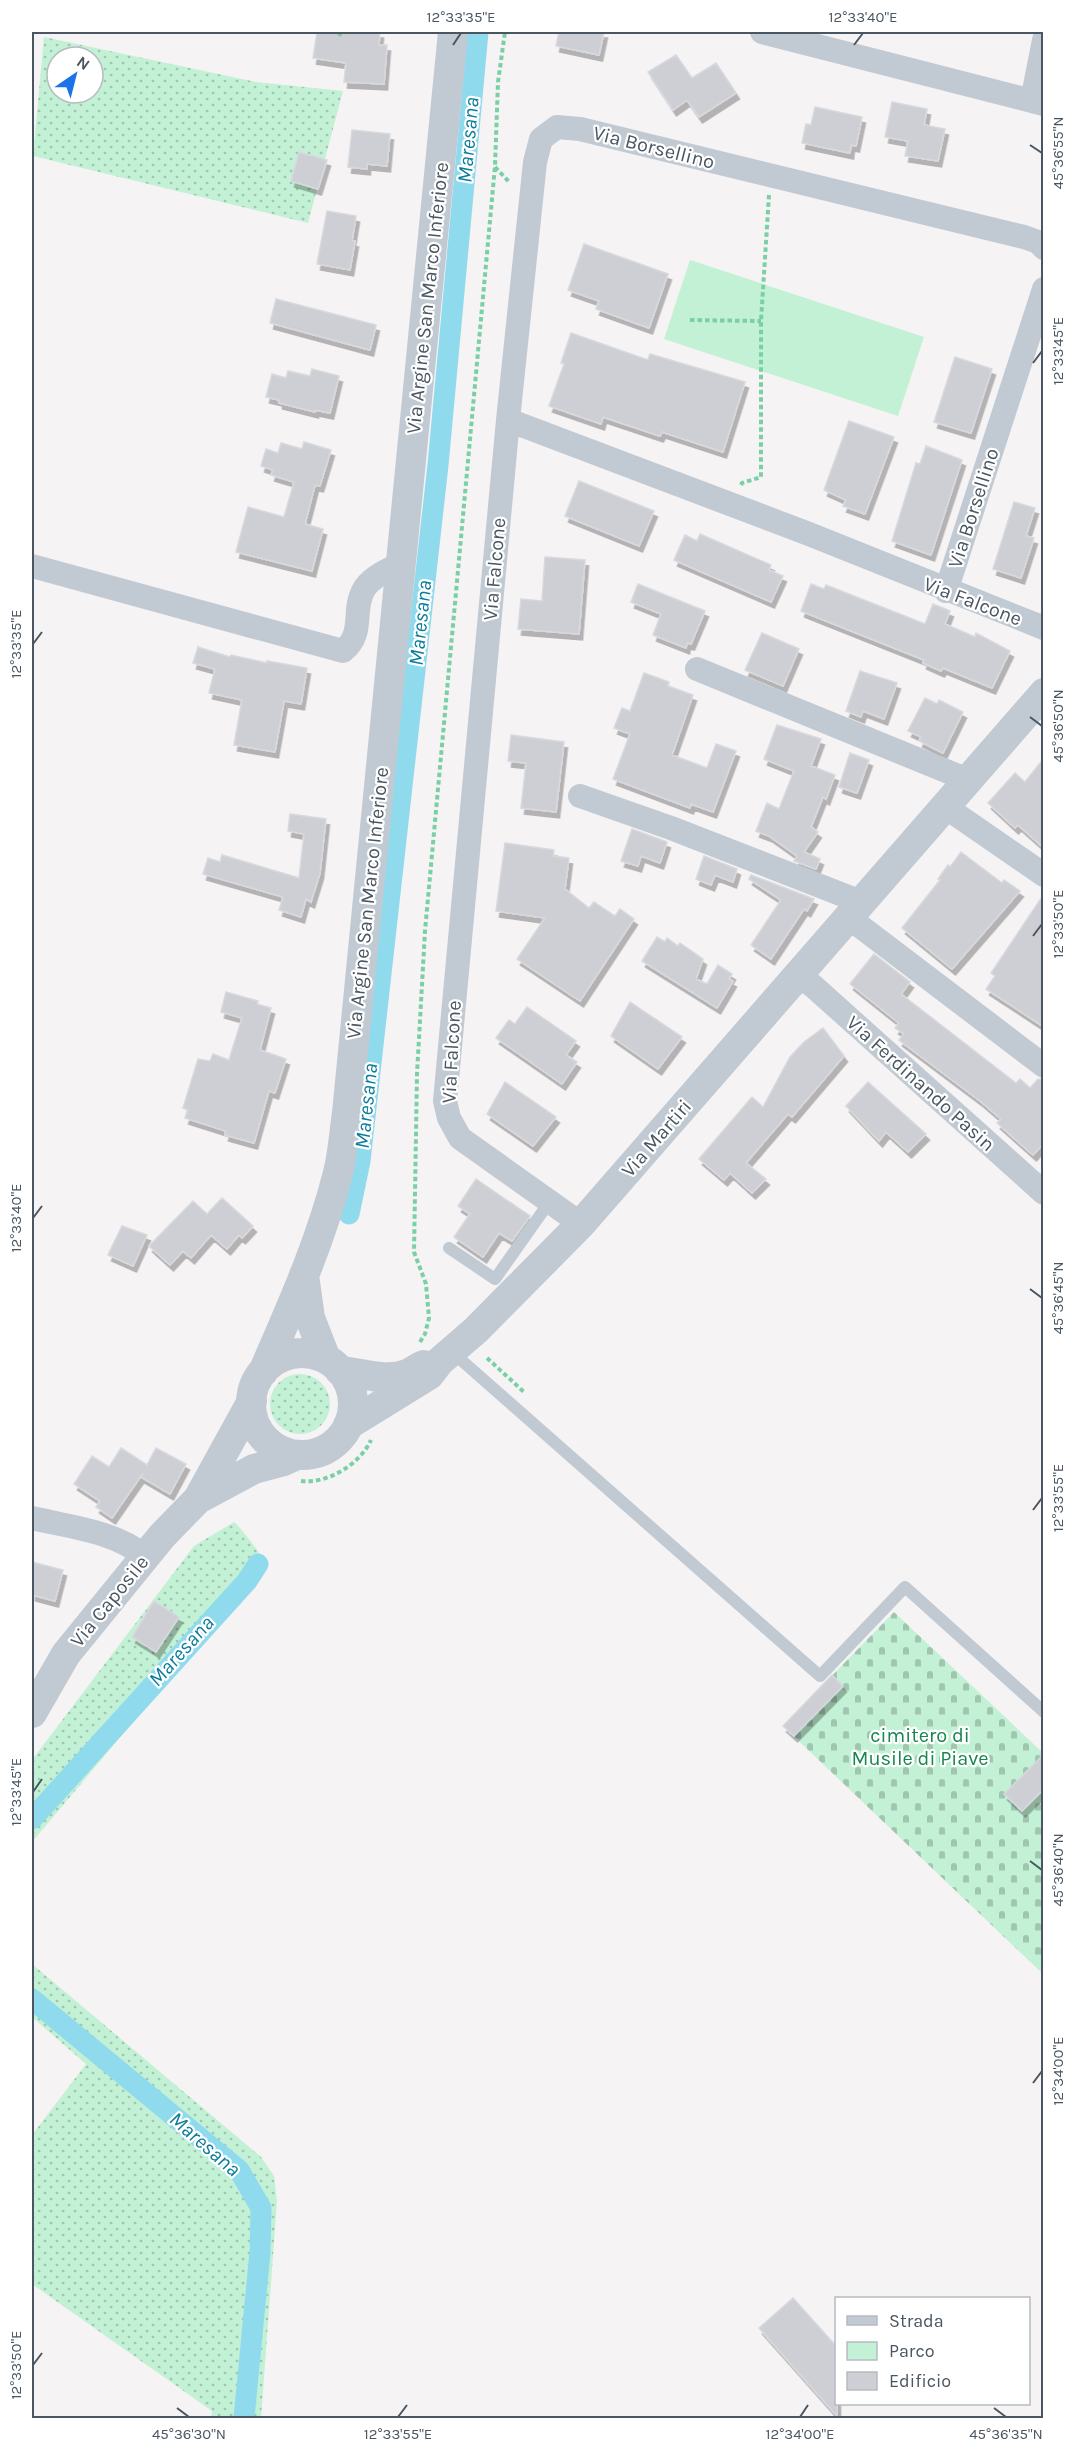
<svg xmlns="http://www.w3.org/2000/svg" width="1075" height="2450" font-family="Karla,sans-serif">
  <defs>
    <pattern id="grass-dots" width="8" height="8" patternUnits="userSpaceOnUse" patternTransform="scale(1.5)"><rect width="8" height="8" fill="#c3f1d5"/><path d="M2 2h.1M6 6h.1" fill="none" stroke="#a0c6b0" stroke-width="1.8" stroke-linecap="round"/></pattern>
    <pattern id="cemetery-stones" width="16" height="16" patternUnits="userSpaceOnUse" patternTransform="scale(1.5)"><rect width="16" height="16" fill="#c3f1d5"/><path d="M2 7V4a2 2 0 0 1 4 0v3zM10 15v-3a2 2 0 0 1 4 0v3z" fill="#a0c6b0"/></pattern>
    <filter id="shadow"><feDropShadow dx="3.5" dy="6" stdDeviation="0" flood-color="#0004"/></filter>
  </defs>
  <rect width="100%" height="100%" fill="#f5f3f3"/>
  <path fill="url(#grass-dots)" fill-rule="evenodd" d="M 44,37 L 256,82 L 343,91 L 308,223 L 33,156 ZM 57,57 L 93,57 L 93,93 L 57,93 Z
    M270 1404a30 30 0 1 1 60 0a30 30 0 1 1-60 0Z
    M 234,1522 C 239,1525 258,1551 262,1557 L 261,1570 L 32,1842 L 32,1760 L 194,1546 Z
    M 32,1964 L 261,2157 L 274,2176 L 277,2201 L 261,2418 L 211,2418 L 212,2411 L 32,2284 L 32,2135 L 86,2064 L 32,2017 Z"/>
  <path fill="url(#cemetery-stones)" d="M 894,1612 L 1043,1753 L 1043,1974 L 783,1726 Z"/>
  <path fill="#c3f1d5" d="M 690,260 L 924,337 L 898,416 L 664,339 Z"/>
  <g fill="none" stroke-linecap="round" stroke-linejoin="round">
    <path stroke="#90daee" stroke-width="21" d="M 349,1214 L 360,1161 L 438,465 L 478,32
      M 32,1819 L 247,1581 L 258,1564
      M 32,1999 L 239,2170 L 261,2208 L 260,2252 L 244,2418"/>
  </g>
  <path fill="#cdcfd5" stroke="#d7d9de" stroke-width="1.5" filter="url(#shadow)" d="M 317,32 L 380,32 L 379,45 L 387,45 L 384,84 L 344,82 L 346,63 L 313,58 Z
    M 559,32 L 604,32 L 599,55 L 556,46 Z
    M 676,55 L 692,78 L 716,63 L 736,93 L 699,117 L 687,100 L 673,110 L 648,72 Z
    M 892,102 L 927,109 L 924,125 L 945,129 L 938,161 L 905,156 L 908,141 L 885,137 Z
    M 815,107 L 862,117 L 856,146 L 851,145 L 850,153 L 802,143 L 806,124 L 811,125 Z
    M 352,130 L 390,134 L 387,166 L 367,164 L 367,169 L 348,167 Z
    M 299,152 L 327,160 L 318,189 L 291,181 Z
    M 327,211 L 356,216 L 352,241 L 355,241 L 350,270 L 317,264 Z
    M 584,244 L 668,274 L 649,328 L 596,309 L 599,301 L 568,290 Z
    M 276,299 L 376,325 L 370,350 L 270,323 Z
    M 571,333 L 648,360 L 650,354 L 745,382 L 723,452 L 662,432 L 660,436 L 603,417 L 601,424 L 549,406 L 564,364 L 561,363 Z
    M 955,357 L 992,369 L 971,433 L 934,422 Z
    M 312,369 L 339,376 L 330,413 L 315,410 L 315,412 L 279,403 L 279,400 L 266,397 L 272,374 L 286,378 L 288,371 L 310,376 Z
    M 849,421 L 894,437 L 865,514 L 843,506 L 846,500 L 824,490 Z
    M 304,442 L 331,450 L 320,486 L 315,485 L 305,524 L 323,529 L 312,571 L 236,552 L 248,507 L 284,517 L 294,482 L 271,475 L 273,470 L 261,466 L 266,449 L 278,453 L 281,443 L 302,449 Z
    M 926,446 L 962,460 L 931,555 L 892,541 L 916,463 L 920,464 Z
    M 579,481 L 654,511 L 639,546 L 565,516 Z
    M 1014,502 L 1035,508 L 1026,536 L 1034,538 L 1021,578 L 993,569 Z
    M 700,534 L 771,565 L 769,570 L 783,576 L 771,602 L 674,560 L 685,535 L 697,541 Z
    M 545,557 L 585,560 L 579,634 L 518,629 L 521,599 L 542,601 Z
    M 638,584 L 705,611 L 691,644 L 687,643 L 686,648 L 653,635 L 661,614 L 631,602 Z
    M 811,584 L 824,589 L 826,585 L 925,624 L 933,604 L 950,611 L 945,624 L 975,637 L 976,633 L 1010,651 L 992,688 L 943,668 L 941,671 L 923,663 L 924,660 L 801,611 Z
    M 762,633 L 799,649 L 783,686 L 745,670 Z
    M 198,647 L 230,657 L 231,655 L 267,663 L 267,661 L 307,668 L 301,704 L 284,701 L 275,752 L 234,745 L 242,700 L 209,693 L 215,669 L 193,663 Z
    M 860,671 L 897,683 L 884,719 L 863,711 L 861,717 L 846,711 Z
    M 644,673 L 669,682 L 668,686 L 693,695 L 672,755 L 707,768 L 716,744 L 736,751 L 713,812 L 691,804 L 690,808 L 613,779 L 630,734 L 614,728 L 622,708 L 630,711 Z
    M 925,698 L 937,704 L 939,700 L 963,712 L 943,753 L 919,741 L 921,737 L 908,731 Z
    M 777,725 L 821,739 L 811,766 L 835,775 L 826,799 L 823,797 L 811,827 L 818,832 L 804,852 L 820,859 L 816,869 L 794,861 L 797,856 L 769,836 L 756,831 L 767,803 L 779,809 L 794,771 L 764,759 Z
    M 511,735 L 564,742 L 556,812 L 521,808 L 526,763 L 508,761 Z
    M 850,753 L 869,760 L 857,793 L 839,787 Z
    M 1044,758 L 1044,848 L 1018,825 L 1015,828 L 988,803 L 1015,773 L 1025,782 Z
    M 290,814 L 326,819 L 320,873 L 311,902 L 306,899 L 301,917 L 279,910 L 283,897 L 203,874 L 208,858 L 220,862 L 222,855 L 299,878 L 304,834 L 288,831 Z
    M 632,829 L 667,842 L 660,863 L 641,856 L 638,866 L 621,861 Z
    M 505,843 L 554,850 L 553,856 L 569,858 L 565,889 L 589,908 L 594,902 L 615,916 L 620,909 L 634,919 L 580,1001 L 517,959 L 545,918 L 496,911 Z
    M 961,852 L 1002,883 L 1004,880 L 1020,891 L 952,969 L 902,928 L 940,880 L 938,879 L 948,865 L 950,867 Z
    M 704,856 L 737,869 L 733,882 L 715,875 L 711,885 L 696,879 Z
    M 751,875 L 814,899 L 807,911 L 804,909 L 771,959 L 751,945 L 781,900 L 749,879 Z
    M 1044,894 L 1044,1027 L 986,989 L 995,976 L 991,973 Z
    M 657,937 L 665,942 L 667,938 L 678,946 L 680,943 L 703,959 L 696,979 L 707,984 L 718,965 L 732,974 L 729,979 L 733,981 L 717,1008 L 642,961 Z
    M 874,954 L 910,982 L 901,994 L 1016,1083 L 1020,1079 L 1030,1088 L 1038,1079 L 1044,1080 L 1044,1143 L 1033,1155 L 997,1123 L 1001,1119 L 980,1101 L 899,1040 L 904,1034 L 895,1028 L 899,1023 L 850,984 Z
    M 226,992 L 258,1001 L 257,1004 L 271,1008 L 260,1050 L 286,1059 L 275,1093 L 269,1091 L 254,1143 L 225,1135 L 226,1131 L 185,1118 L 188,1110 L 183,1108 L 198,1059 L 210,1061 L 213,1054 L 229,1060 L 242,1018 L 221,1012 Z
    M 630,1002 L 682,1037 L 658,1069 L 611,1036 Z
    M 527,1007 L 576,1041 L 566,1055 L 577,1062 L 562,1084 L 496,1038 L 509,1020 L 515,1024 Z
    M 823,1028 L 844,1056 L 792,1117 L 788,1114 L 746,1163 L 766,1179 L 752,1193 L 730,1173 L 724,1180 L 699,1159 L 752,1097 L 763,1107 L 790,1057 L 804,1042 Z
    M 505,1082 L 556,1117 L 533,1146 L 487,1114 Z
    M 868,1082 L 926,1134 L 908,1152 L 886,1132 L 879,1141 L 846,1106 Z
    M 476,1179 L 530,1216 L 512,1241 L 499,1233 L 483,1257 L 454,1237 L 470,1214 L 458,1206 Z
    M 222,1198 L 253,1226 L 242,1238 L 239,1235 L 227,1249 L 211,1235 L 191,1258 L 183,1251 L 170,1265 L 149,1246 L 193,1201 L 207,1214 Z
    M 122,1226 L 147,1235 L 133,1266 L 108,1255 Z
    M 121,1448 L 147,1465 L 156,1448 L 186,1464 L 170,1494 L 141,1477 L 143,1473 L 112,1518 L 96,1507 L 100,1501 L 74,1484 L 92,1456 L 109,1467 Z
    M 32,1562 L 63,1570 L 55,1601 L 32,1595 Z
    M 154,1601 L 179,1617 L 156,1652 L 132,1637 Z
    M 832,1675 L 843,1686 L 794,1736 L 783,1726 Z
    M 1044,1754 L 1044,1789 L 1022,1811 L 1004,1794 Z
    M 793,2298 L 837,2347 L 837,2416 L 759,2328 Z"/>
  <g fill="none" stroke-linecap="round" stroke-linejoin="round">
    <path stroke="#7ad0a6" stroke-width="4" stroke-dasharray="4.5 3" stroke-linecap="butt" d="M 339,36 L 341,32
      M 495,167 L 510,183
      M 690,320 L 761,321
      M 741,485 L 742,483 L 761,477 L 761,321 L 769,195
      M 420,1342 L 425,1334 L 429,1318 L 426,1284 L 414,1252 L 417,1074 L 425,931 L 495,166 L 498,82 L 505,32
      M 487,1358 L 524,1392
      M 301,1481 C 328,1484 360,1464 371,1440"/>
    <path stroke="#c1cad2" stroke-width="12" d="M 449,1248 L 495,1279 L 550,1201
      M 452,1352 L 820,1676 L 905,1587 L 1044,1712"/>
    <path stroke="#c1cad2" stroke-width="24" d="M 762,32 L 1044,104
      M 1032,101 L 1044,40
      M 508,420 L 535,162 L 541,139 L 557,127 L 580,129 L 1024,237 L 1038,242 L 1044,248
      M 32,566 L 343,651 C 365,633 352,612 363,591 C 369,578 388,570 400,564
      M 946,591 L 1044,289
      M 697,669 L 968,780
      M 580,796 L 671,828 L 861,902
      M 944,806 L 1044,875
      M 848,917 L 1044,1066
      M 797,975 L 813,986 L 1044,1193
      M 581,1224 L 460,1138 L 449,1118 L 445,1101 L 508,420 L 809,534 L 1044,628
      M 32,1518 C 71,1527 113,1531 145,1556"/>
    <path stroke="#c1cad2" stroke-width="30" d="M 304,1275 L 310,1318 L 326,1359
      M251 1404a51 51 0 1 1 102 0a51 51 0 1 1-102 0Z
      M 340,1371 C 362,1373 386,1382 407,1374 C 413,1372 418,1367 424,1365
      M 263,1372 C 291,1308 321,1241 338,1173 C 343,1153 344,1133 347,1113 L 453,32
      M 348,1425 L 429,1375 L 439,1362 L 476,1330 L 581,1224 L 1044,693
      M 198,1499 L 254,1469 L 284,1461 L 297,1455
      M 32,1713 L 66,1654 L 162,1536 L 198,1499 L 252,1401"/>
  </g>
  <path fill="none" stroke="#4a5661" stroke-width="2" d="M 453,45 L 461,33M 854,45 L 863,33M 1030,145 L 1042,153M 1033,363 L 1042,351M 33,644 L 42,632M 1030,717 L 1042,726M 1033,936 L 1042,924M 33,1218 L 42,1206M 1030,1289 L 1042,1298M 1033,1510 L 1042,1498M 33,1792 L 42,1779M 1030,1861 L 1042,1870M 1033,2083 L 1042,2071M 33,2365 L 42,2353M 177,2408 L 189,2417M 994,2408 L 1006,2417M 398,2417 L 407,2405M 800,2417 L 808,2405"/>
  <g text-anchor="middle" stroke-width="4.5" stroke-linejoin="round" paint-order="stroke">
    <g font-size="20" fill="#4a5661" stroke="#fff">
      <text transform="translate(654 147) rotate(14)" y="7">Via Borsellino</text>
      <text transform="translate(427 298) rotate(-84)" y="7">Via Argine San Marco Inferiore</text>
      <text transform="translate(973 508) rotate(-72)" y="7">Via Borsellino</text>
      <text transform="translate(494 569) rotate(-85)" y="7">Via Falcone</text>
      <text transform="translate(973 601) rotate(21)" y="7">Via Falcone</text>
      <text transform="translate(367 903) rotate(-84)" y="7">Via Argine San Marco Inferiore</text>
      <text transform="translate(451 1052) rotate(-87)" y="7">Via Falcone</text>
      <text transform="translate(921 1083) rotate(42)" y="7">Via Ferdinando Pasin</text>
      <text transform="translate(656 1138) rotate(-49)" y="7">Via Martiri</text>
      <text transform="translate(109 1601) rotate(-51)" y="7">Via Caposile</text>
    </g>
    <g font-size="20" fill="#17864f" stroke="#fff">
      <text x="920" y="1742">cimitero di<tspan x="920" dy="23">Musile di Piave</tspan></text>
    </g>
    <g font-size="21" font-style="italic" fill="#0c7c9b" stroke="#fff">
      <text transform="translate(468 140) rotate(-85)" y="7">Maresana</text>
      <text transform="translate(420 623) rotate(-84)" y="7">Maresana</text>
      <text transform="translate(366 1106) rotate(-84)" y="7">Maresana</text>
      <text transform="translate(181 1651) rotate(-48)" y="7">Maresana</text>
      <text transform="translate(205 2144) rotate(41)" y="7">Maresana</text>
    </g>
  </g>
  <rect width="1075" height="2450" fill="none" stroke="#ffffff" stroke-width="66"/>
  <rect x="835" y="2297" width="195" height="108" fill="#ffffff" stroke="#b7bbc0" stroke-width="1.5"/>
  <rect x="847" y="2316" width="30" height="9" fill="#c1cad2" stroke="#b7bbc0" stroke-width="1.5"/>
  <text x="889" y="2327" font-size="18" fill="#4a5661">Strada</text>
  <rect x="847" y="2342" width="30" height="18" fill="#c3f1d5" stroke="#b7bbc0" stroke-width="1.5"/>
  <text x="889" y="2357" font-size="18" fill="#4a5661">Parco</text>
  <rect x="847" y="2372" width="30" height="18" fill="#cdcfd5" stroke="#b7bbc0" stroke-width="1.5"/>
  <text x="889" y="2387" font-size="18" fill="#4a5661">Edificio</text>
  <g transform="translate(75 75) rotate(35)"><circle r="28" fill="#ffffff" stroke="#b7bbc0" stroke-width="1.5"/>
  <path d="M0-4.5L10 22L0 15L-10 22Z" fill="#1a73e8"/>
  <text y="-9" font-size="16" font-weight="bold" text-anchor="middle" fill="#4a5661">N</text>
  </g>
  <rect x="33" y="33" width="1009" height="2384" fill="none" stroke="#4a5661" stroke-width="2"/>
  <g font-size="15" text-anchor="middle" fill="#4a5661">
    <text x="461" y="22">12°33'35"E</text>
    <text x="863" y="22">12°33'40"E</text>
    <text transform="translate(1058 153) rotate(-90)" y="5">45°36'55"N</text>
    <text transform="translate(1058 351) rotate(-90)" y="5">12°33'45"E</text>
    <text transform="translate(16 644) rotate(-90)" y="5">12°33'35"E</text>
    <text transform="translate(1058 726) rotate(-90)" y="5">45°36'50"N</text>
    <text transform="translate(1058 924) rotate(-90)" y="5">12°33'50"E</text>
    <text transform="translate(16 1218) rotate(-90)" y="5">12°33'40"E</text>
    <text transform="translate(1058 1298) rotate(-90)" y="5">45°36'45"N</text>
    <text transform="translate(1058 1498) rotate(-90)" y="5">12°33'55"E</text>
    <text transform="translate(16 1792) rotate(-90)" y="5">12°33'45"E</text>
    <text transform="translate(1058 1870) rotate(-90)" y="5">45°36'40"N</text>
    <text transform="translate(1058 2071) rotate(-90)" y="5">12°34'00"E</text>
    <text transform="translate(16 2365) rotate(-90)" y="5">12°33'50"E</text>
    <text x="189" y="2439">45°36'30"N</text>
    <text x="398" y="2439">12°33'55"E</text>
    <text x="800" y="2439">12°34'00"E</text>
    <text x="1006" y="2439">45°36'35"N</text>
  </g>
</svg>
